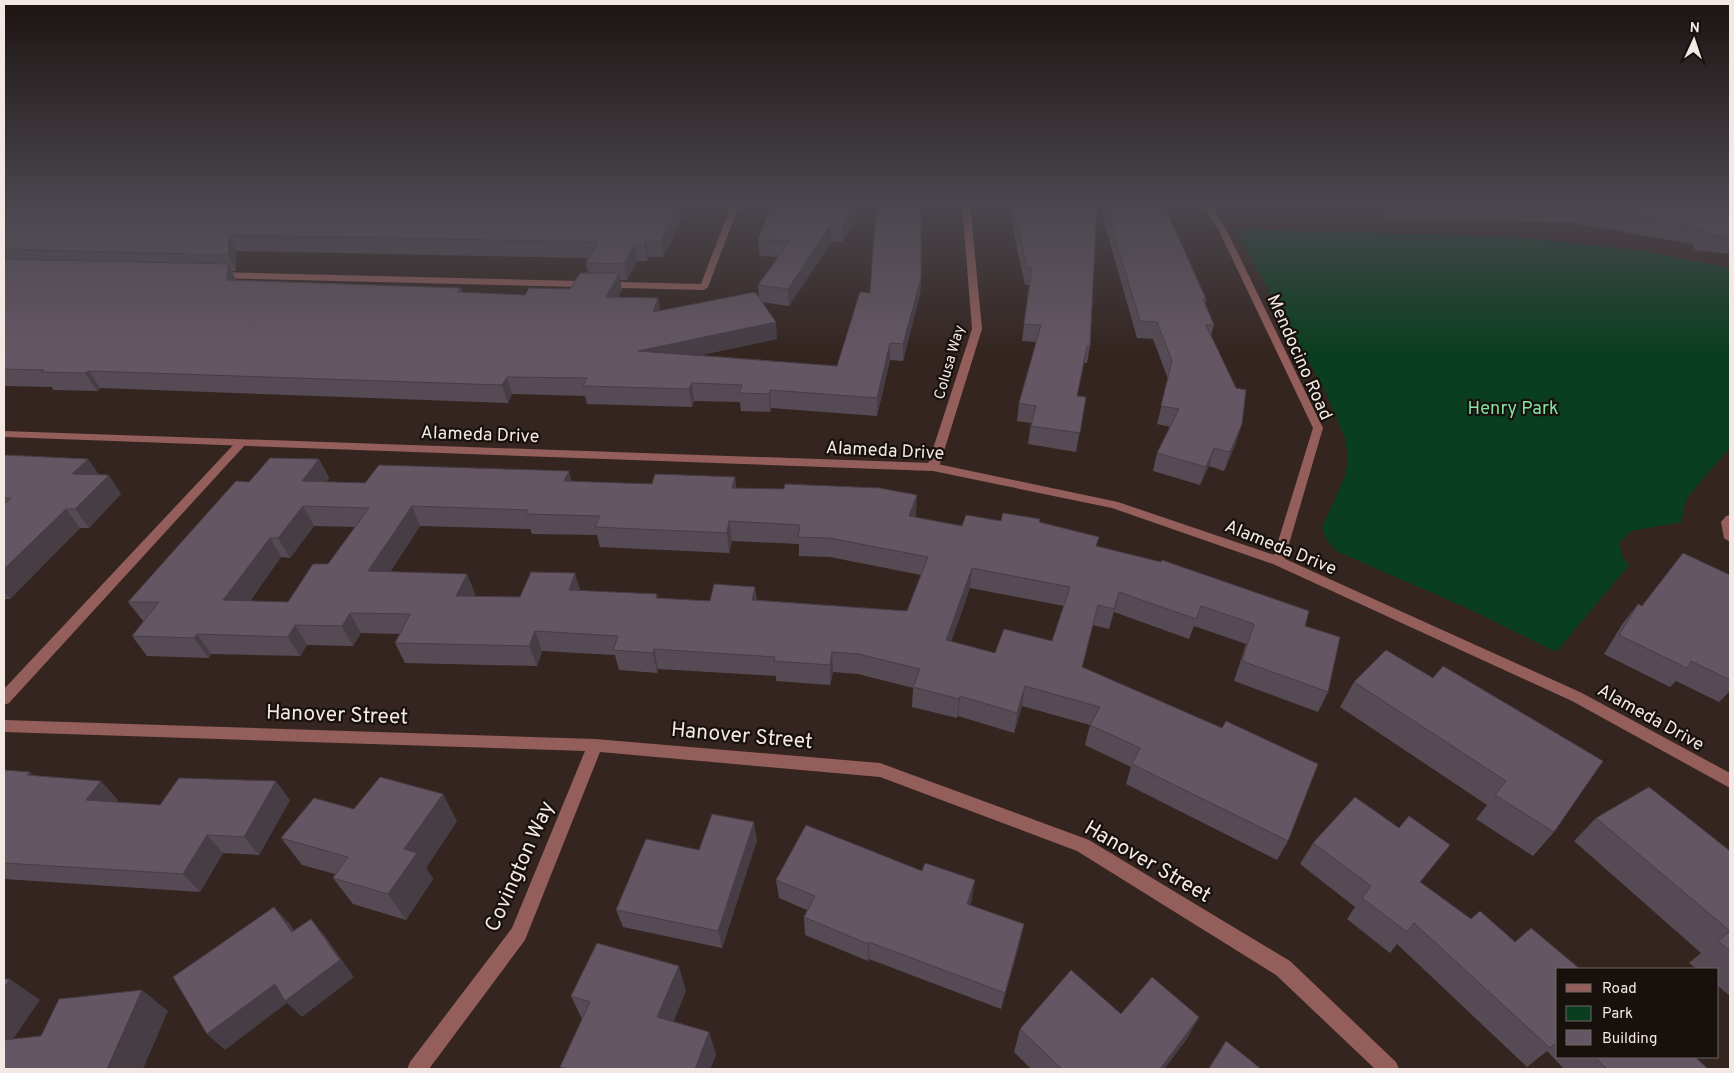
<svg xmlns="http://www.w3.org/2000/svg" width="1734" height="1073" font-family="Overpass,sans-serif">
  <rect width="100%" height="100%" fill="#342520"/>
  <path fill="#0a3e20" d="M 1235,229 L 1520,237 L 1643,251 L 1730,268 L 1730,447 L 1686,499 L 1681,522 L 1631,531 L 1619,543 L 1623,559 L 1629,565 L 1556,652 L 1467,608 L 1338,552 L 1327,541 L 1322,528 L 1345,476 L 1348,460 L 1345,439 L 1326,393 Z"/>
  <g fill="none" stroke-linecap="round" stroke-linejoin="round">
    <path fill="#945e5a" fill-rule="evenodd" d="M 732,203 L 740,203 L 708,287 L 704,290 L 216,278 L 212,275 L 216,272 L 701,284 Z
      M 962,203 L 970,203 L 982,329 L 939,467 L 933,471 L 927,467 L 972,329 Z
      M 1202,203 L 1210,203 L 1228,233 L 1323,428 L 1284,561 L 1278,565 L 1272,561 L 1313,428 L 1220,233 Z
      M 241,440 L 247,443 L 245,445 L 9,703 L 4,705 L 4,689 L 237,441 Z
      M 1730,515 L 1730,542 L 1724,538 L 1721,522 L 1726,516 Z
      M 4,720 L 595,739 L 880,763 L 1089,840 L 1290,961 L 1396,1062 L 1399,1069 L 1375,1069 L 1276,975 L 1077,851 L 880,777 L 600,752 L 525,940 L 429,1069 L 407,1069 L 410,1062 L 512,928 L 585,751 L 4,732 Z"/>
    <path fill="#945e5a" fill-rule="evenodd" d="M 4,431 L 933,463 L 1118,502 L 1283,558 L 1582,693 L 1730,773 L 1730,788 L 1572,701 L 1273,564 L 1112,508 L 933,471 L 4,437 Z"/>
  </g>
  <path fill="#564b55" fill-rule="evenodd" d="M 4,203 L 690,203 L 663,257 L 649,257 L 647,261 L 637,261 L 627,280 L 620,280 L 622,290 L 618,297 L 658,298 L 660,311 L 759,298 L 758,285 L 779,257 L 760,256 L 758,240 L 772,203 L 866,203 L 842,242 L 831,242 L 789,306 L 762,302 L 777,339 L 701,355 L 837,366 L 870,293 L 921,278 L 920,294 L 903,361 L 890,360 L 877,416 L 771,408 L 770,412 L 741,411 L 740,402 L 694,401 L 692,407 L 587,404 L 585,396 L 512,394 L 508,403 L 100,388 L 97,391 L 53,390 L 52,387 L 4,386 ZM 236,251 L 589,258 L 586,263 L 588,273 L 570,289 L 525,295 L 462,292 L 461,288 L 236,280 L 231,271 L 236,271 Z
    M 1011,203 L 1097,203 L 1090,346 L 1087,363 L 1084,363 L 1077,396 L 1086,397 L 1076,452 L 1028,444 L 1031,423 L 1017,421 L 1019,403 L 1037,342 L 1022,341 L 1029,285 L 1025,285 L 1013,230 Z
    M 1102,203 L 1163,203 L 1206,299 L 1205,303 L 1214,325 L 1211,336 L 1236,443 L 1224,471 L 1209,466 L 1200,485 L 1153,471 L 1157,453 L 1171,427 L 1157,424 L 1168,379 L 1153,339 L 1137,338 L 1101,211 Z
    M 1385,203 L 1730,203 L 1730,254 L 1695,250 L 1693,244 L 1567,222 L 1385,218 Z
    M 4,455 L 88,459 L 99,475 L 121,494 L 89,528 L 80,528 L 10,599 L 4,599 Z
    M 319,459 L 329,478 L 326,482 L 365,483 L 572,482 L 652,484 L 735,477 L 736,488 L 916,514 L 915,517 L 962,526 L 1001,521 L 1040,522 L 1097,546 L 1305,626 L 1328,692 L 1318,712 L 1234,681 L 1246,644 L 1194,626 L 1189,639 L 1114,612 L 1109,629 L 1093,625 L 1082,667 L 1288,841 L 1277,860 L 1126,784 L 1131,767 L 1085,745 L 1090,725 L 1022,706 L 1014,733 L 958,716 L 957,718 L 912,707 L 913,688 L 858,674 L 833,672 L 830,685 L 776,681 L 776,676 L 658,669 L 657,673 L 619,670 L 615,655 L 542,651 L 537,666 L 405,663 L 395,643 L 400,634 L 361,633 L 353,646 L 307,645 L 300,656 L 211,654 L 209,658 L 147,656 L 132,636 L 144,622 L 128,602 L 249,482 ZM 314,526 L 355,527 L 328,564 L 288,602 L 250,601 L 281,557 L 290,558 ZM 420,526 L 530,529 L 532,534 L 597,535 L 600,547 L 729,553 L 732,541 L 799,544 L 799,556 L 830,557 L 921,575 L 907,611 L 757,600 L 710,601 L 658,598 L 657,594 L 580,591 L 520,597 L 474,596 L 475,594 L 467,574 L 390,572 ZM 970,588 L 1064,606 L 1052,641 L 995,653 L 951,642 Z
    M 1730,575 L 1730,691 L 1719,702 L 1676,681 L 1670,687 L 1604,654 L 1623,623 L 1638,604 L 1642,606 Z
    M 1386,650 L 1554,832 L 1533,856 L 1476,819 L 1487,805 L 1340,707 L 1354,682 Z
    M 4,770 L 34,776 L 118,800 L 116,802 L 160,805 L 290,800 L 259,855 L 223,853 L 200,892 L 4,879 Z
    M 354,809 L 457,821 L 426,868 L 433,879 L 406,920 L 353,904 L 333,878 L 335,874 L 302,865 L 281,838 Z
    M 1596,818 L 1730,851 L 1730,996 L 1718,986 L 1718,969 L 1697,969 L 1689,963 L 1701,953 L 1574,841 Z
    M 757,840 L 722,948 L 623,927 L 616,910 L 699,850 Z
    M 1313,843 L 1420,882 L 1471,919 L 1515,942 L 1558,969 L 1558,1057 L 1695,1057 L 1708,1069 L 1564,1069 L 1547,1051 L 1527,1067 L 1397,944 L 1390,953 L 1347,919 L 1355,907 L 1300,864 Z
    M 776,880 L 972,898 L 970,905 L 1020,942 L 1001,1009 L 869,959 L 868,961 L 805,935 L 804,917 L 807,910 L 779,898 Z
    M 686,991 L 673,1021 L 709,1032 L 716,1055 L 710,1069 L 561,1069 L 560,1067 L 582,1019 L 571,996 Z
    M 1121,1014 L 1199,1017 L 1186,1040 L 1164,1069 L 1031,1069 L 1014,1052 L 1020,1029 Z
    M 1226,1041 L 1261,1069 L 1208,1069 Z"/>
  <path fill="#463d45" d="M 681,203 L 690,203 L 663,257 L 661,241 Z
    M 857,203 L 866,203 L 842,242 L 842,226 Z
    M 830,226 L 831,242 L 789,306 L 788,289 Z
    M 229,235 L 236,251 L 236,271 L 228,255 Z
    M 646,241 L 649,257 L 647,261 L 644,245 Z
    M 634,245 L 637,261 L 627,280 L 624,264 Z
    M 228,264 L 236,280 L 227,280 Z
    M 619,273 L 622,290 L 609,314 L 606,297 Z
    M 921,278 L 920,294 L 903,361 L 903,344 Z
    M 461,288 L 466,304 L 457,292 Z
    M 658,298 L 661,315 L 653,312 Z
    M 776,322 L 777,339 L 641,368 L 638,351 Z
    M 890,343 L 890,360 L 877,416 L 877,398 Z
    M 89,371 L 100,388 L 97,391 L 85,373 Z
    M 507,377 L 512,394 L 508,403 L 502,385 Z
    M 692,383 L 694,401 L 692,407 L 689,389 Z
    M 770,390 L 771,408 L 770,412 L 769,394 Z
    M 1242,424 L 1236,443 L 1224,471 L 1230,452 Z
    M 1214,448 L 1209,466 L 1200,485 L 1206,467 Z
    M 88,459 L 101,478 L 72,474 Z
    M 319,459 L 329,478 L 312,500 L 302,481 Z
    M 569,471 L 574,490 L 564,481 Z
    M 109,475 L 121,494 L 89,528 L 75,509 Z
    M 735,477 L 737,496 L 732,488 Z
    M 917,495 L 916,514 L 908,536 L 909,516 Z
    M 303,506 L 314,526 L 290,558 L 278,538 Z
    M 412,506 L 420,526 L 378,591 L 368,571 Z
    M 66,509 L 80,528 L 10,599 L 4,592 L 4,569 Z
    M 729,521 L 732,541 L 729,553 L 727,533 Z
    M 270,538 L 281,557 L 236,619 L 223,600 Z
    M 972,568 L 970,588 L 944,660 L 946,640 Z
    M 575,573 L 581,593 L 569,590 Z
    M 467,574 L 475,594 L 464,616 L 456,596 Z
    M 755,587 L 758,606 L 752,600 Z
    M 1119,592 L 1114,612 L 1109,629 L 1114,609 Z
    M 350,613 L 361,633 L 353,646 L 342,626 Z
    M 295,625 L 307,645 L 300,656 L 288,637 Z
    M 535,631 L 542,651 L 537,666 L 529,646 Z
    M 197,634 L 211,654 L 209,658 L 194,638 Z
    M 654,649 L 658,669 L 657,673 L 653,653 Z
    M 832,652 L 833,672 L 830,685 L 830,665 Z
    M 1025,686 L 1022,706 L 1014,733 L 1017,713 Z
    M 960,696 L 958,716 L 957,718 L 959,699 Z
    M 30,772 L 49,791 L 27,775 Z
    M 101,781 L 118,800 L 104,819 L 86,800 Z
    M 276,781 L 290,800 L 259,855 L 244,837 Z
    M 443,794 L 457,821 L 426,868 L 433,879 L 406,920 L 388,894 L 404,849 Z
    M 754,822 L 757,840 L 722,948 L 718,931 Z
    M 207,835 L 223,853 L 200,892 L 183,874 Z
    M 975,880 L 972,898 L 964,921 L 967,904 Z
    M 274,907 L 290,924 L 307,950 L 292,932 Z
    M 311,919 L 325,936 L 354,977 L 302,1017 L 287,1003 L 225,1050 L 207,1034 Z
    M 1024,924 L 1020,942 L 1001,1009 L 1005,993 Z
    M 869,942 L 869,959 L 868,961 L 868,944 Z
    M 679,966 L 686,991 L 666,1040 L 657,1017 Z
    M 10,979 L 40,1000 L 4,1052 L 4,988 Z
    M 142,990 L 168,1011 L 143,1069 L 107,1069 Z
    M 1199,1017 L 1186,1040 L 1164,1069 L 1160,1069 Z
    M 709,1032 L 716,1055 L 710,1069 L 695,1069 Z"/>
  <path fill="#645763" stroke="#463d45" fill-rule="evenodd" d="M 4,203 L 681,203 L 661,241 L 646,241 L 644,245 L 634,245 L 624,264 L 586,263 L 598,242 L 229,235 L 228,255 L 4,249 Z
    M 772,203 L 857,203 L 842,226 L 830,226 L 788,289 L 758,285 L 790,241 L 758,240 Z
    M 882,203 L 921,203 L 921,278 L 903,344 L 890,343 L 877,398 L 770,390 L 769,394 L 739,393 L 742,385 L 692,383 L 689,389 L 583,386 L 587,378 L 507,377 L 502,385 L 89,371 L 85,373 L 41,372 L 44,370 L 4,369 L 4,259 L 228,264 L 227,280 L 461,288 L 457,292 L 525,295 L 529,288 L 570,289 L 580,273 L 619,273 L 606,297 L 658,298 L 653,312 L 755,292 L 776,322 L 638,351 L 837,366 L 860,292 L 870,293 L 875,221 Z
    M 1014,203 L 1097,203 L 1090,346 L 1087,346 L 1077,396 L 1086,397 L 1080,433 L 1031,426 L 1036,406 L 1019,403 L 1041,325 L 1024,324 L 1032,268 L 1027,268 L 1015,215 Z
    M 1105,203 L 1112,203 L 1116,206 L 1115,203 L 1163,203 L 1206,299 L 1203,299 L 1214,325 L 1206,325 L 1236,388 L 1246,390 L 1242,424 L 1230,452 L 1214,448 L 1206,467 L 1157,453 L 1179,409 L 1161,406 L 1172,361 L 1157,322 L 1140,321 Z
    M 1395,203 L 1715,203 L 1730,205 L 1730,237 L 1705,234 L 1702,228 L 1575,206 Z
    M 4,455 L 88,459 L 72,474 L 109,475 L 75,509 L 66,509 L 4,569 L 4,504 L 11,498 L 4,498 Z
    M 270,458 L 319,459 L 302,481 L 365,483 L 379,465 L 569,471 L 564,481 L 652,484 L 655,474 L 735,477 L 732,488 L 784,489 L 785,484 L 879,488 L 917,495 L 909,516 L 962,526 L 966,515 L 1001,521 L 1003,513 L 1040,519 L 1039,522 L 1099,537 L 1096,546 L 1161,562 L 1162,560 L 1309,611 L 1305,626 L 1340,637 L 1328,692 L 1242,661 L 1254,624 L 1201,606 L 1196,619 L 1119,592 L 1114,609 L 1098,605 L 1082,667 L 1222,728 L 1226,721 L 1318,764 L 1288,841 L 1132,764 L 1140,748 L 1090,725 L 1100,707 L 1025,686 L 1017,713 L 960,696 L 959,699 L 913,687 L 920,669 L 858,654 L 832,652 L 830,665 L 774,661 L 775,657 L 654,649 L 653,653 L 613,650 L 618,636 L 535,631 L 529,646 L 395,643 L 410,614 L 350,613 L 342,626 L 295,625 L 288,637 L 197,634 L 194,638 L 132,636 L 159,602 L 128,602 L 236,481 L 249,482 ZM 303,506 L 369,508 L 328,564 L 313,564 L 288,602 L 223,600 L 270,538 L 278,538 ZM 412,506 L 528,510 L 526,514 L 600,516 L 595,527 L 727,533 L 729,521 L 800,525 L 798,537 L 829,538 L 928,557 L 907,611 L 752,600 L 755,587 L 714,584 L 710,601 L 656,598 L 657,594 L 569,590 L 575,573 L 531,572 L 520,597 L 456,596 L 467,574 L 368,571 ZM 972,568 L 1070,587 L 1052,641 L 1004,629 L 995,653 L 946,640 Z
    M 1683,553 L 1730,575 L 1730,680 L 1691,661 L 1687,668 L 1619,635 L 1638,604 L 1642,606 Z
    M 1386,650 L 1433,678 L 1443,666 L 1603,761 L 1554,832 L 1495,795 L 1506,781 L 1354,682 Z
    M 4,770 L 30,772 L 27,775 L 101,781 L 86,800 L 160,805 L 179,778 L 276,781 L 244,837 L 207,835 L 183,874 L 4,863 Z
    M 380,777 L 443,794 L 404,849 L 417,853 L 388,894 L 333,878 L 348,857 L 281,838 L 314,798 L 354,809 Z
    M 1649,787 L 1730,851 L 1730,951 L 1718,941 L 1730,931 L 1596,818 Z
    M 1355,797 L 1399,828 L 1409,816 L 1450,845 L 1420,882 L 1471,919 L 1480,911 L 1515,942 L 1531,928 L 1580,969 L 1558,969 L 1558,1041 L 1550,1048 L 1414,923 L 1407,932 L 1362,898 L 1371,886 L 1313,843 Z
    M 712,814 L 754,822 L 718,931 L 616,910 L 646,839 L 699,850 Z
    M 806,825 L 922,871 L 925,863 L 975,880 L 967,904 L 1024,924 L 1005,993 L 869,942 L 868,944 L 804,917 L 815,896 L 776,880 Z
    M 274,907 L 292,932 L 311,919 L 340,960 L 285,1001 L 275,984 L 207,1034 L 173,977 Z
    M 597,943 L 679,966 L 657,1017 L 709,1032 L 695,1069 L 568,1069 L 560,1067 L 590,1002 L 571,996 Z
    M 1071,970 L 1121,1014 L 1152,977 L 1199,1017 L 1160,1069 L 1062,1069 L 1020,1029 Z
    M 4,979 L 10,979 L 4,988 Z
    M 142,990 L 107,1069 L 4,1069 L 4,1040 L 41,1036 L 59,999 Z
    M 1226,1041 L 1261,1069 L 1209,1069 Z
    M 1595,1057 L 1695,1057 L 1708,1069 L 1607,1069 Z"/>
  <linearGradient id="sky" x2="0" y2="1"><stop stop-color="#1d1412"/><stop offset="0.58" stop-color="#4a464e"/><stop offset="1" stop-color="#4a464e" stop-opacity="0"/></linearGradient>
  <rect width="1734" height="353" fill="url(#sky)"/>
  <g text-anchor="middle" stroke-width="4.5" stroke-linejoin="round" paint-order="stroke">
    <g font-size="15" fill="#f3e8e4" stroke="#17100d">
      <text transform="translate(949 362) rotate(-74)" y="5">Colusa Way</text>
    </g>
    <g font-size="18" fill="#f3e8e4" stroke="#17100d">
      <text transform="translate(1300 357) rotate(66)" y="6">Mendocino Road</text>
      <text transform="translate(480 434) rotate(2)" y="6">Alameda Drive</text>
      <text transform="translate(885 450) rotate(3)" y="6">Alameda Drive</text>
      <text transform="translate(1281 547) rotate(22)" y="6">Alameda Drive</text>
      <text transform="translate(1651 717) rotate(29)" y="6">Alameda Drive</text>
    </g>
    <g font-size="18" fill="#83e2a1" stroke="#17100d">
      <text x="1513" y="414">Henry Park</text>
    </g>
    <g font-size="21" fill="#f3e8e4" stroke="#17100d">
      <text transform="translate(337 714) rotate(2)" y="7">Hanover Street</text>
      <text transform="translate(742 735) rotate(5)" y="7">Hanover Street</text>
      <text transform="translate(1148 861) rotate(30)" y="7">Hanover Street</text>
      <text transform="translate(519 866) rotate(-66)" y="7">Covington Way</text>
    </g>
  </g>
  <rect width="1734" height="1073" fill="none" stroke="#f3e8e4" stroke-width="10"/>
  <rect x="1556" y="968" width="162" height="90" fill="#17100d" stroke="#6f6663"/>
  <rect x="1566" y="984" width="25" height="8" fill="#945e5a" stroke="#6f6663"/>
  <text x="1602" y="993" font-size="15" fill="#f3e8e4">Road</text>
  <rect x="1566" y="1006" width="25" height="15" fill="#0a3e20" stroke="#6f6663"/>
  <text x="1602" y="1018" font-size="15" fill="#f3e8e4">Park</text>
  <rect x="1566" y="1030" width="25" height="15" fill="#645763" stroke="#6f6663"/>
  <text x="1602" y="1043" font-size="15" fill="#f3e8e4">Building</text>
  <g transform="translate(1694 40) rotate(3)" stroke="#17100d" stroke-width="4" paint-order="stroke">
  <path d="M0-4L9 19L0 12L-9 19Z" fill="#f3e8e4"/>
  <text y="-8" font-size="14" font-weight="bold" text-anchor="middle" fill="#f3e8e4">N</text>
  </g>
</svg>
